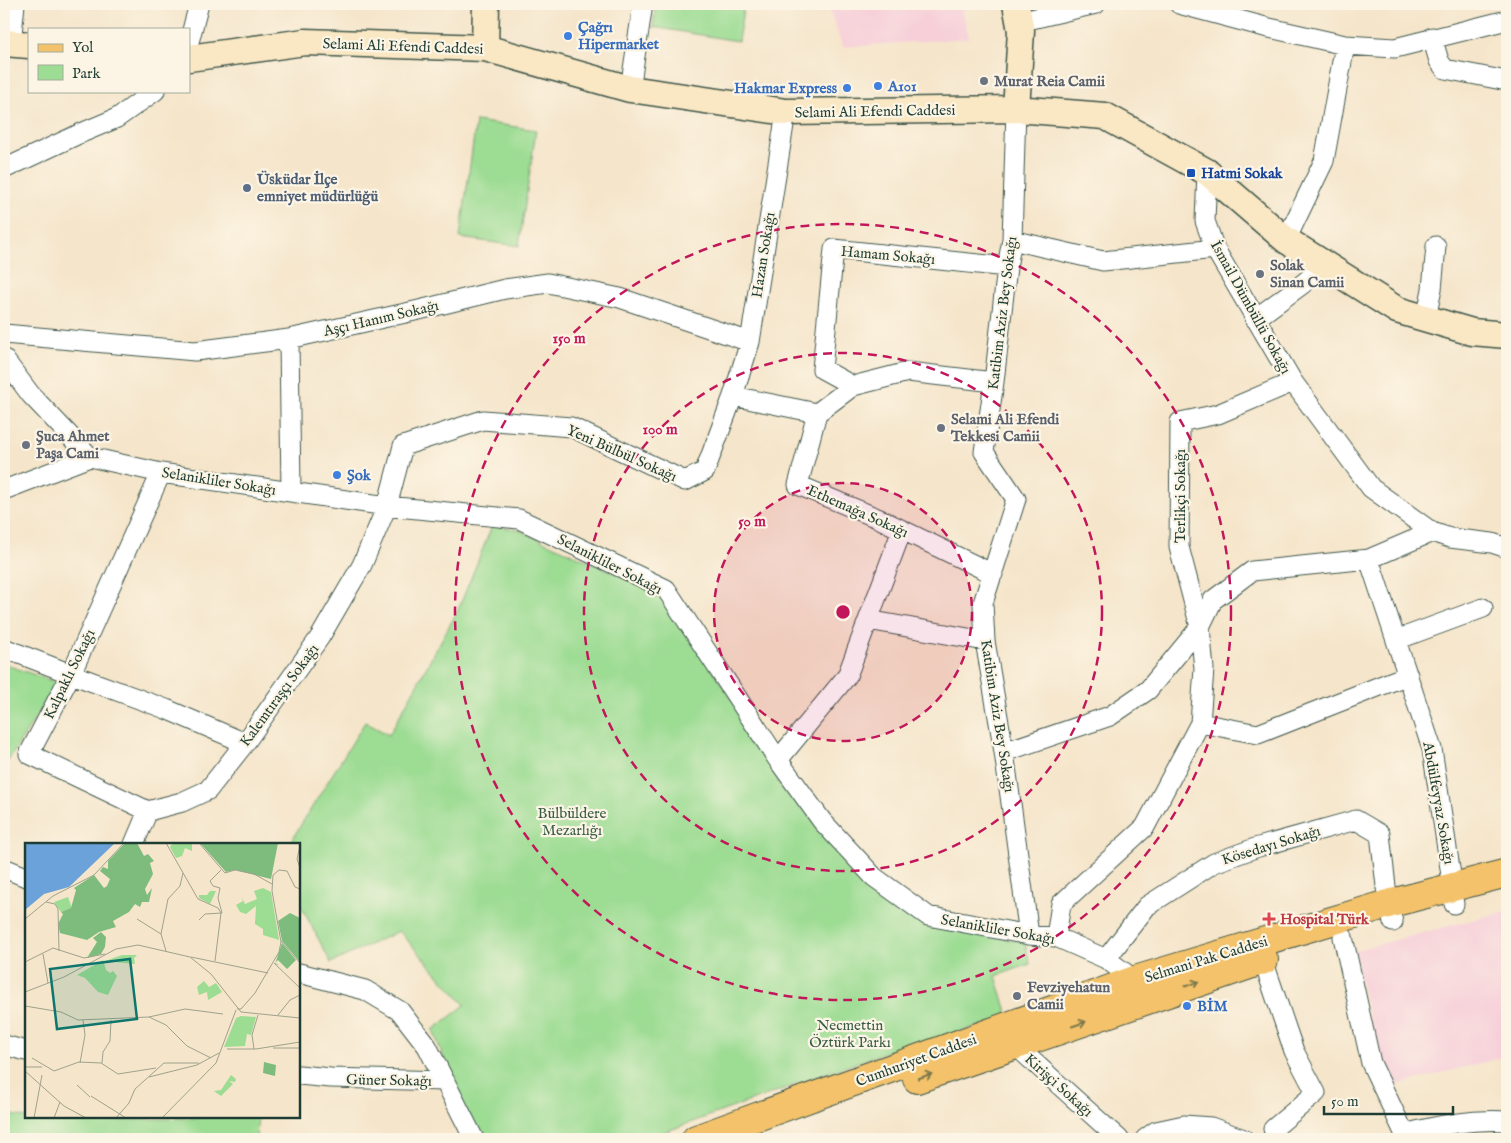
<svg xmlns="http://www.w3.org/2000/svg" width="1511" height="1143" font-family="'IM FELL English',serif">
  <rect width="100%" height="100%" fill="#fcf5e5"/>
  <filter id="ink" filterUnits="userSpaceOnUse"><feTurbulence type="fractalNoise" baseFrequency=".02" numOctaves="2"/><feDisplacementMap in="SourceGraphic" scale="10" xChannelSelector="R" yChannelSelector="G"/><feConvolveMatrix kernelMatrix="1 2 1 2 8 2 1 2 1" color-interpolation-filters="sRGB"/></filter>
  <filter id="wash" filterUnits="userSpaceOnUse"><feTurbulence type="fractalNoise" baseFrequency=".0096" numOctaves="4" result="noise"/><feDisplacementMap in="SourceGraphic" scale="20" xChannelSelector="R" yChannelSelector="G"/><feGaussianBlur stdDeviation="1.12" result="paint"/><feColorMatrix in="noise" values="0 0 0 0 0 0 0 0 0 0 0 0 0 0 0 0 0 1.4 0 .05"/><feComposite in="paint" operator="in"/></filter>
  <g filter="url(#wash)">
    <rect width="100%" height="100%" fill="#f5e5ca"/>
    <path fill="#f6cfd9" d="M 827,4 L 961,4 L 969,38 L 843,47 Z
      M 1507,911 L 1507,1056 L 1385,1088 L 1353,951 Z"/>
    <path fill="#9cdc93" stroke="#5e8c64" d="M 656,4 L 744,4 L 738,41 L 653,27 Z
      M 476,121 L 536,130 L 519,246 L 460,238 Z
      M 492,526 L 516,529 L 660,593 L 818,826 L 925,924 L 1025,942 L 1030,964 L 996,976 L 1009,1018 L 889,1051 L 645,1139 L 475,1139 L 433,1030 L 465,1005 L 399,931 L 331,963 L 299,902 L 299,844 L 289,844 L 365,722 L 389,735 L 458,610 Z
      M 4,664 L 58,683 L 4,767 Z
      M 4,1113 L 50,1123 L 216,1117 L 258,1117 L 256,1137 L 280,1139 L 4,1139 Z"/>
  </g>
  <g filter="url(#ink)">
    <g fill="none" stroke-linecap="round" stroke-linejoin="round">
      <g stroke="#3f564a" stroke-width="21">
        <path id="street" d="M 1179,4 L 1265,27 L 1345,45 L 1395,48 L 1507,20
          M 1019,22 L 1096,4
          M 1432,37 L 1439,61 L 1445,69 L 1507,81
          M 189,42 L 199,4
          M 11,44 L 15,4
          M 630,89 L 643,4
          M 1016,109 L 1012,240 L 1007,267 L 994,382 L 984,452 L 1016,499 L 983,603 L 985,641 L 1004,752 L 1029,935
          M 4,169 L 79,134 L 117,118 L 155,91
          M 1207,172 L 1205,221 L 1215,249 L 1293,382 L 1371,488 L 1432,532 L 1450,538 L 1492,543 L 1507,548
          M 1012,240 L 1103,261 L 1215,249
          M 1286,240 L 1324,161 L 1345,45
          M 1255,319 L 1304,283 L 1325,264
          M 1426,319 L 1432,289 L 1436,246
          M 4,334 L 195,351 L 289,339 L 419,310 L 505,289 L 548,283 L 620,298 L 750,342
          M 289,339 L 291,492
          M 4,359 L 31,395 L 90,457 L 161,473 L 291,492 L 387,506 L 519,519 L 666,589 L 778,760 L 822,821 L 874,877 L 928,916 L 1029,935 L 1056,937 L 1106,959 L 1135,980 L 1139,988
          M 853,386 L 822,369 L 834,249 L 1007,267
          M 733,396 L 817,413
          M 4,490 L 90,457
          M 1369,559 L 1432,749 L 1451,875 L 1451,888 L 1454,904
          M 993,574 L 882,520 L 798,485 L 817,413 L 853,386 L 908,372 L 994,382
          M 868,620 L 985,641
          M 1396,640 L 1483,608
          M 4,648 L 71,674 L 166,709 L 245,743
          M 1200,723 L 1258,734 L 1408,675
          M 1004,752 L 1110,716 L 1148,690 L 1200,627 L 1213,600 L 1252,571 L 1369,559 L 1432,532
          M 778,760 L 847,676 L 902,530
          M 148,811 L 29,754 L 71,674 L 161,473
          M 134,844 L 148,811 L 182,802 L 208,790 L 245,743 L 320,637 L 362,565 L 387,506 L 403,446 L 483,420 L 571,427 L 685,481 L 705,471 L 733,396 L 750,342 L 786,112
          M 4,868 L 26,877
          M 1056,937 L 1061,904 L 1145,827 L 1200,723 L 1204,669 L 1200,627 L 1179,547 L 1180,422 L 1218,414 L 1293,382
          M 1343,937 L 1371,1063 L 1407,1139
          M 1106,959 L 1147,906 L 1214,863 L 1255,848 L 1356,820 L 1380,834 L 1388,904 L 1393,922
          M 1263,960 L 1294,1051 L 1316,1093 L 1273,1129
          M 299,973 L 365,990 L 400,1011 L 427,1046 L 474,1139
          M 1011,1038 L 1016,1046 L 1119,1139
          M 4,1045 L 26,1051
          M 299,1075 L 331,1078 L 445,1081
          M 1404,1134 C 1439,1125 1471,1119 1507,1121
          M 1145,1139 L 1156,1131 L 1184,1125 L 1211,1127 L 1244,1139"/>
      </g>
      <g stroke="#3f564a" stroke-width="29">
        <path id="secondary" d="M 4,43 L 29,45
          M 485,48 L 486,4
          M 189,58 L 305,42 L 485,48 L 630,89 L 786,112 L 1016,109 L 1105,116 L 1207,172 L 1286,240 L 1397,310 L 1472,332 L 1507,335
          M 1016,109 L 1021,31 L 1016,4"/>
      </g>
      <g stroke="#3f564a" stroke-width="30">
        <path id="primary" d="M 917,1079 L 1264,960
          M 696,1139 L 1135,980 L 1388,904 L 1507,873"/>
      </g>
      <use href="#street" stroke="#fff" stroke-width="19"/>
      <use href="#secondary" stroke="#fae7c3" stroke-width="26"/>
      <use href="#primary" stroke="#f3c26a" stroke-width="28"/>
    </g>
    <defs><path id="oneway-shaft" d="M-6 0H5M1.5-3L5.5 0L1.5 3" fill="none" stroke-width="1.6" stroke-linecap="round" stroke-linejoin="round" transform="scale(1.25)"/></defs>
    <g stroke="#7e794c">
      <use href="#oneway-shaft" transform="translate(1192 984) rotate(-19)"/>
      <use href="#oneway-shaft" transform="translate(1079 1024) rotate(-19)"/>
      <use href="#oneway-shaft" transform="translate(925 1076) rotate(-19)"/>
    </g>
  </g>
  <circle cx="843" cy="612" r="129" fill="#c2185b" fill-opacity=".12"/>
  <g fill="none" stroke="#c2185b" stroke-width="2.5" stroke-dasharray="9 6">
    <circle cx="843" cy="612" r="129"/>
    <circle cx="843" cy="612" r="259"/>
    <circle cx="843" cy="612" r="388"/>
  </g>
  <g fill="#3f7fe0" stroke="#fcf5e5" stroke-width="2">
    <circle cx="568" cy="36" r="5"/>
    <circle cx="878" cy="86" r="5"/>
    <circle cx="847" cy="88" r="5"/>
    <circle cx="337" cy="475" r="5"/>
    <circle cx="1187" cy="1006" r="5"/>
  </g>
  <g fill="#6b7280" stroke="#fcf5e5" stroke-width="2">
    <circle cx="984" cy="81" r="5"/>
    <circle cx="1260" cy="274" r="5"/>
    <circle cx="941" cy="428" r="5"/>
    <circle cx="26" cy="445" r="5"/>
    <circle cx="1017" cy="996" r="5"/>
  </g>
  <rect fill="#1a4fb4" stroke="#fcf5e5" stroke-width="2" x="1186" y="168" width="10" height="10" rx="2.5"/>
  <circle fill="#5c6f8a" stroke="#fcf5e5" stroke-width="2" cx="247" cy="188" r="5"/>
  <path fill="#e0444e" stroke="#fcf5e5" stroke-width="2" d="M1266.5 911.5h5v5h5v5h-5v5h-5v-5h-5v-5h5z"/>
  <g text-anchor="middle" stroke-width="4.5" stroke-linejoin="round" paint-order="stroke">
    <g font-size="15" font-weight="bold" fill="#366cbe" stroke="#fcf5e5" text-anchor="start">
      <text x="578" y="32">Çağrı<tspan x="578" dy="17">Hipermarket</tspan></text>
      <text x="888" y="91">A101</text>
      <text x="837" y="93" text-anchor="end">Hakmar Express</text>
      <text x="347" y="480">Şok</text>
      <text x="1197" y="1011">BİM</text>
    </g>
    <g font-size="15" fill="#1f3d34" stroke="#fcf5e5">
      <text transform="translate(403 46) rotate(2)" y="5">Selami Ali Efendi Caddesi</text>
      <text transform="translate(875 111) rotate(-1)" y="5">Selami Ali Efendi Caddesi</text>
      <text transform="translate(763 255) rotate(-81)" y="5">Hazan Sokağı</text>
      <text transform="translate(888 255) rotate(5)" y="5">Hamam Sokağı</text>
      <text transform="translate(1251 307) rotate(61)" y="5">İsmail Dümbüllü Sokağı</text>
      <text transform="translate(1002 313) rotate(-83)" y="5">Katibim Aziz Bey Sokağı</text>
      <text transform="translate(381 318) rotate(-13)" y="5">Aşçı Hanım Sokağı</text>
      <text transform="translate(622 453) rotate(24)" y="5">Yeni Bülbül Sokağı</text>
      <text transform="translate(219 481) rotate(9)" y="5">Selanikliler Sokağı</text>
      <text transform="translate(1180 496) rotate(-90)" y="5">Terlikçi Sokağı</text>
      <text transform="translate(858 511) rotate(24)" y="5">Ethemağa Sokağı</text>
      <text transform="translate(610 564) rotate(27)" y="5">Selanikliler Sokağı</text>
      <text transform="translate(69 674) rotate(-64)" y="5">Kalpaklı Sokağı</text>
      <text transform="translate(279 695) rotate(-54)" y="5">Kalemtıraşçı Sokağı</text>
      <text transform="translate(998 716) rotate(81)" y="5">Katibim Aziz Bey Sokağı</text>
      <text transform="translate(1439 803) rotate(80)" y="5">Abdülfeyyaz Sokağı</text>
      <text transform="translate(1271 845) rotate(-17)" y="5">Kösedayı Sokağı</text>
      <text transform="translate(998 929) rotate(10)" y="5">Selanikliler Sokağı</text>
      <text transform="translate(1206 959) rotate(-17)" y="5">Selmani Pak Caddesi</text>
      <text transform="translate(916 1060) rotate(-20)" y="5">Cumhuriyet Caddesi</text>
      <text transform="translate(389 1080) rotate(1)" y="5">Güner Sokağı</text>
      <text transform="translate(1059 1085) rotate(42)" y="5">Kirişçi Sokağı</text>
    </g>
    <g font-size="15" font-weight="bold" fill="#5b616d" stroke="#fcf5e5" text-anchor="start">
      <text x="994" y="86">Murat Reia Camii</text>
      <text x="1270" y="270">Solak<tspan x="1270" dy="17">Sinan Camii</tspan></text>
      <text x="951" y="424">Selami Ali Efendi<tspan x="951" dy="17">Tekkesi Camii</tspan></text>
      <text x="36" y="441">Şuca Ahmet<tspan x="36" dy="17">Paşa Cami</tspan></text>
      <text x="1027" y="992">Fevziyehatun<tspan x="1027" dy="17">Camii</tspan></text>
    </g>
    <g font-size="15" font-weight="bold" fill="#164399" stroke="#fcf5e5" text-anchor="start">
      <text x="1201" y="178">Hatmi Sokak</text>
    </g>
    <g font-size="15" font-weight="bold" fill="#4e5e75" stroke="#fcf5e5" text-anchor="start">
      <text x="257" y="184">Üsküdar İlçe<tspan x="257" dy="17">emniyet müdürlüğü</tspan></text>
    </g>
    <g font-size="15" fill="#385d47" stroke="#fcf5e5">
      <text x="572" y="818">Bülbüldere<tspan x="572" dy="17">Mezarlığı</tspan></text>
      <text x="850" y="1030">Necmettin<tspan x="850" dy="17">Öztürk Parkı</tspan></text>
    </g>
    <g font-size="15" font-weight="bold" fill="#be3a42" stroke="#fcf5e5" text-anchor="start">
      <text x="1280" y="924">Hospital Türk</text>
    </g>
  </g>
  <g transform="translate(25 843)">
    <rect width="275" height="275" fill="#f5e5ca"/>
    <path d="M 148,0 L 167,0 L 167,8 L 160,5 L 157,13 L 151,15 L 145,4 ZM 238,45 L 246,49 L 254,97 L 238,92 L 238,86 L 230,81 L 231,63 L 221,71 L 215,69 L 211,62 L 218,58 L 216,53 L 220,61 L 232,56 L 229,48 ZM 185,48 L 191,48 L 185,61 L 174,55 L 174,52 L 182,52 ZM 43,54 L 47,65 L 36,69 L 29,59 ZM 97,112 L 112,112 L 109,115 L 110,121 L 80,118 ZM 78,117 L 81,127 L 85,130 L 88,128 L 92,133 L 83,152 L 73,149 L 60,135 L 52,132 ZM 179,138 L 184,144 L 191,140 L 197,149 L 183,157 L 182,149 L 174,152 L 172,144 ZM 216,173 L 231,174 L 226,192 L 222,191 L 220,203 L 199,204 L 211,175 ZM 206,232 L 211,236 L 210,239 L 204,238 L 208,241 L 196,253 L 189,248 L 196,247 Z" fill="#9cdc93"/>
    <path d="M 100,0 L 112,0 L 119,13 L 123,11 L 129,18 L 125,20 L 128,31 L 120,46 L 122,52 L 127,45 L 124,59 L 117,59 L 115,64 L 110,61 L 104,69 L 88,78 L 91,84 L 74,89 L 62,97 L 35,90 L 33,81 L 38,71 L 36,69 L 46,65 L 51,47 L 49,45 L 69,32 L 79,45 L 82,43 L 85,36 L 75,28 L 78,24 L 83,26 L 83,18 ZM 175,0 L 253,0 L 246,36 L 210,27 L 201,29 ZM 265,70 L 275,75 L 275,119 L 257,98 L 253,78 ZM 76,89 L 81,94 L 80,104 L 76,111 L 62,115 L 72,99 L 68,95 ZM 257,100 L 271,117 L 262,126 L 253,117 L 250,120 L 254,122 L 250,121 ZM 239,219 L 251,222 L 250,233 L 238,230 Z" fill="#7dbc7d"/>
    <path d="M 0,0 L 90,0 L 44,44 L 19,51 L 0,67 Z" fill="#6ba2d9"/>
    <path fill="none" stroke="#6ba2d9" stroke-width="2.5" d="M 0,20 L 27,0M 0,24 L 33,0M 0,28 L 39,0"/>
    <path fill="none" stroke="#9fa28e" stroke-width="1" d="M 141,0 L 173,56 L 193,65 L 196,70M 174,0 L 200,30 L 210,27 L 229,31 L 247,41M 275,3 L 272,16 L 275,25M 21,59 L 30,61 L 33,66 L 34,108M 0,76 L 28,53 L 69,32 L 99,0M 112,76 L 136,91M 174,77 L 180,71 L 197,70 L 193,55 L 195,45 L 188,43 L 185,38 L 196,27M 256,98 L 275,120M 141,108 L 136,91 L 143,56 L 155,43 L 158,30M 18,111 L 23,140M 166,114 L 243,130M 190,118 L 196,70M 0,119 L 28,105 L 59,115 L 80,111M 249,120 L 275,145M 0,149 L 39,134 L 91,106 L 113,102 L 165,114 L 186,131 L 216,169 L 275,175M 0,163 L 36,169 L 53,177 L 124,174 L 160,166 L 198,171M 212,166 L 216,166 L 230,150 L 254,109 L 256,99 L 247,48 L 248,32 L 254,27 L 262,28 L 270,44 L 275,46M 253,172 L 265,157 L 275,152M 124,174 L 141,182 L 162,203 L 186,215M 248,205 L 275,205M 202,206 L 231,206 L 275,199M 229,206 L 227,192 L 233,172M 7,215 L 29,228 L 54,219 L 76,220 L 93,231 L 131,225M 55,220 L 60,192 L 58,177M 77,220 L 78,209 L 85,198 L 86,177M 0,224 L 17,224M 0,228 L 39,263 L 61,275M 124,234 L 172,222 L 194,210M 52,242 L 65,254M 66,253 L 101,275M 9,275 L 17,232M 29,275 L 35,259M 91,275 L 104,260 L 110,246 L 139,220 L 174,220M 137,275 L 191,220 L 211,167"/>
    <path fill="#0f766e" fill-opacity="0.15" stroke="#0f766e" stroke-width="2.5" d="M 105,116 L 112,176 L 32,186 L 25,126 Z"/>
    <rect width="275" height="275" fill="none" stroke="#1f3d34" stroke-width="2.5"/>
  </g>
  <circle cx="843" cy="612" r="8" fill="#c2185b" stroke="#fcf5e5" stroke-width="2.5"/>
  <g font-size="15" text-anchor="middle" font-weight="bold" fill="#c2185b" stroke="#fcf5e5" stroke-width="4.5" stroke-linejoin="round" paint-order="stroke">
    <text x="569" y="343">150 m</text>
    <text x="660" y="434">100 m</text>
    <text x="752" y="526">50 m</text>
  </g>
  <rect width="1511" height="1143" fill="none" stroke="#fcf5e5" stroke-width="20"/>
  <rect x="28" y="28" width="162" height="65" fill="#fcf5e5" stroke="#a4ab9e"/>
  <rect x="38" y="44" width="25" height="8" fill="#f3c26a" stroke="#a4ab9e"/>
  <text x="72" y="52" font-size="15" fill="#1f3d34">Yol</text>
  <rect x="38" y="65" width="25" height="15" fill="#9cdc93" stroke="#a4ab9e"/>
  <text x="72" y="78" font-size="15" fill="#1f3d34">Park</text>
  <path d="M1324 1106v8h129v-8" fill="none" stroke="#1f3d34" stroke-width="2.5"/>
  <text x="1331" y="1106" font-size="15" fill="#1f3d34" stroke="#fcf5e5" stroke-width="4" paint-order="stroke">50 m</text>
</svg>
